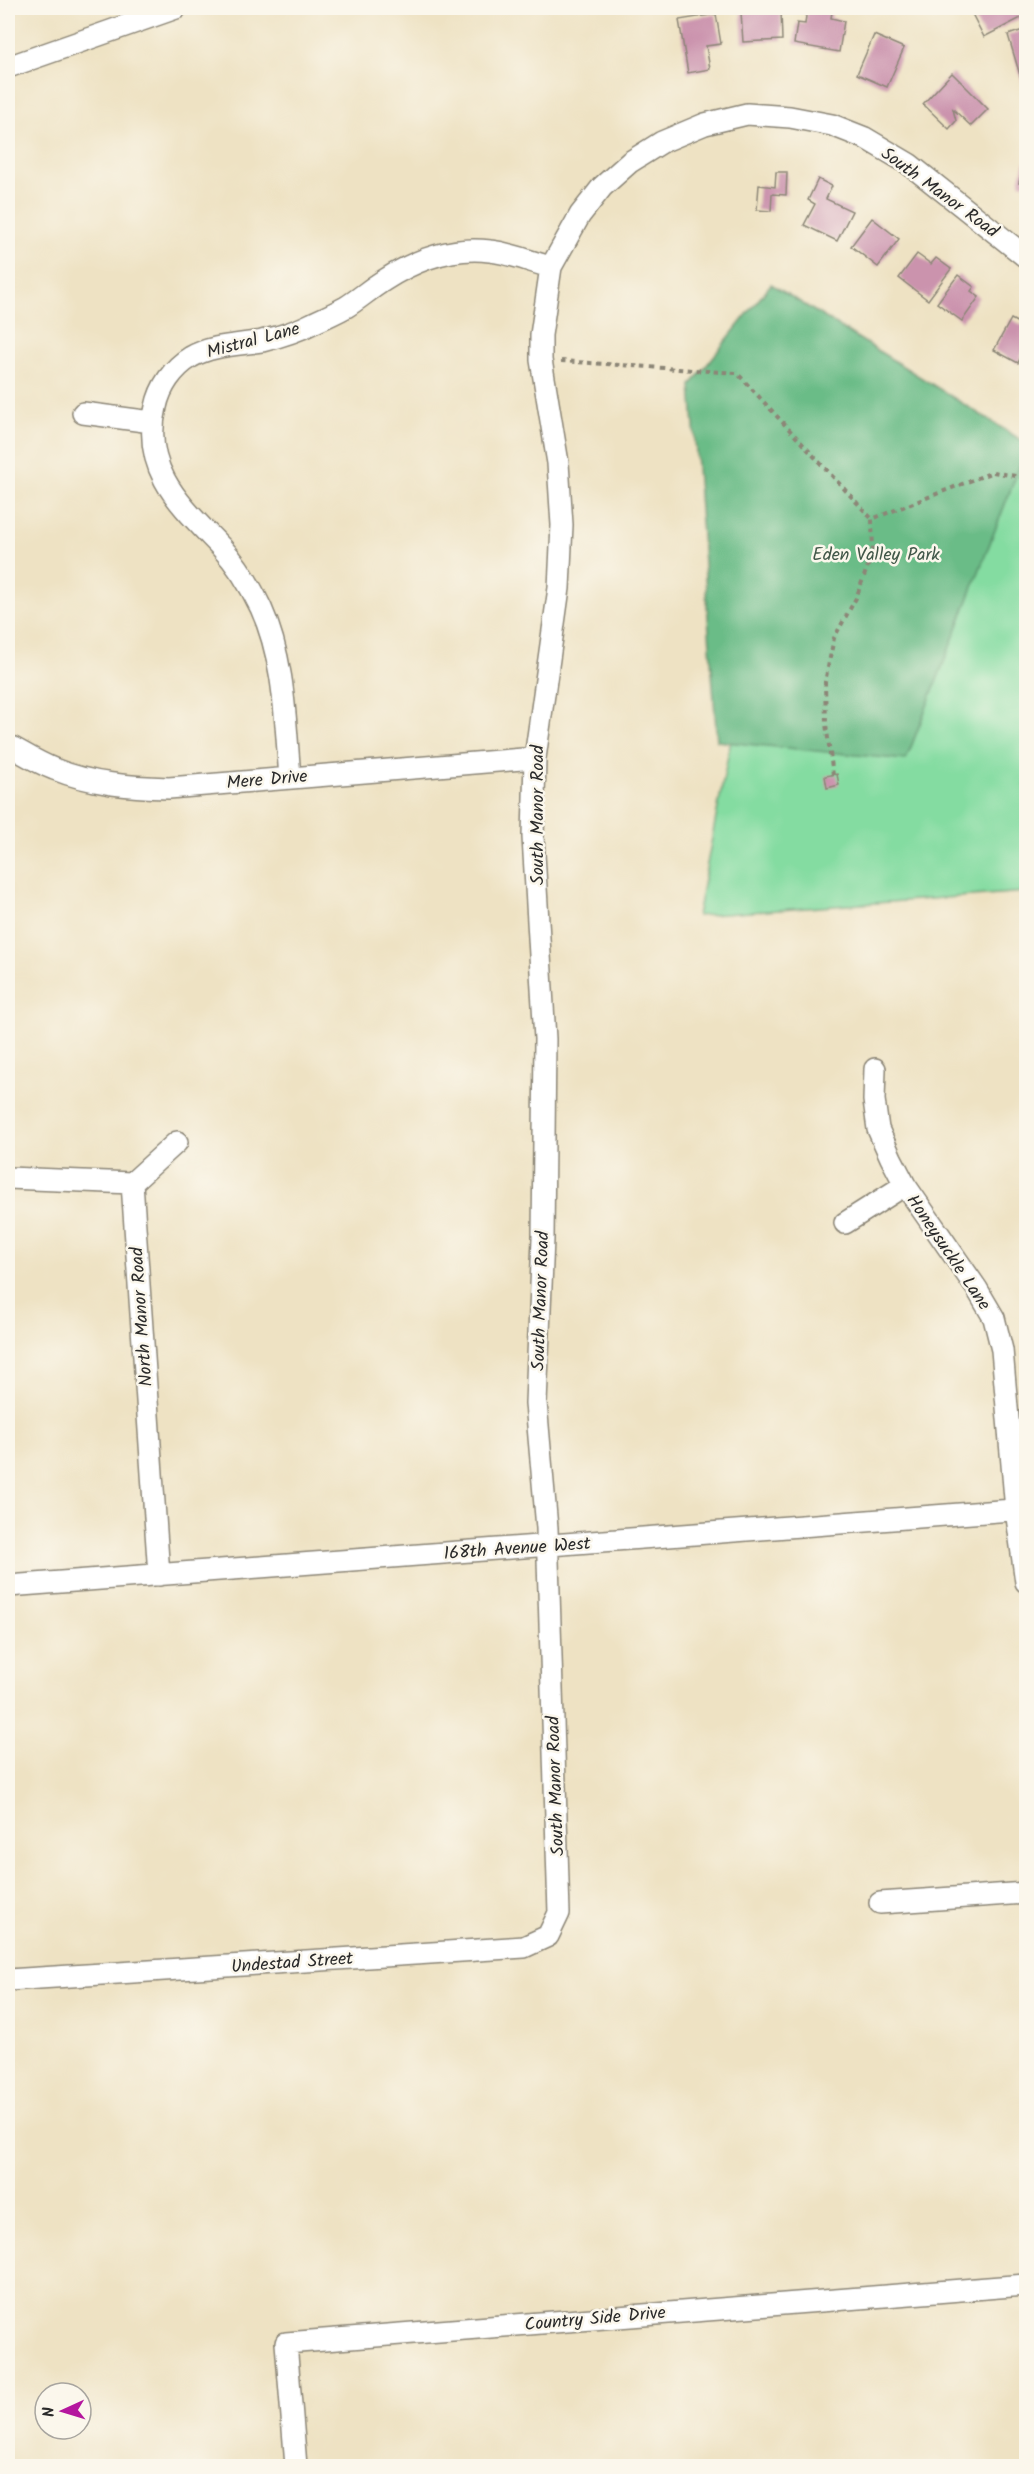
<svg xmlns="http://www.w3.org/2000/svg" width="1034" height="2474" font-family="Kalam,sans-serif">
  <rect width="100%" height="100%" fill="#fbf7ec"/>
  <filter id="ink" filterUnits="userSpaceOnUse"><feTurbulence type="fractalNoise" baseFrequency=".0167" numOctaves="2"/><feDisplacementMap in="SourceGraphic" scale="12" xChannelSelector="R" yChannelSelector="G"/><feConvolveMatrix kernelMatrix="1 2 1 2 8 2 1 2 1" color-interpolation-filters="sRGB"/></filter>
  <filter id="wash" filterUnits="userSpaceOnUse"><feTurbulence type="fractalNoise" baseFrequency=".008" numOctaves="4" result="noise"/><feDisplacementMap in="SourceGraphic" scale="24" xChannelSelector="R" yChannelSelector="G"/><feGaussianBlur stdDeviation="1.35" result="paint"/><feColorMatrix in="noise" values="0 0 0 0 0 0 0 0 0 0 0 0 0 0 0 0 0 1.4 0 .05"/><feComposite in="paint" operator="in"/></filter>
  <g filter="url(#wash)">
    <rect width="100%" height="100%" fill="#eee2c3"/>
    <path fill="#84dca1" stroke="#588466" stroke-width="1.5" d="M 1007,456 L 1026,459 L 1026,892 L 697,916 L 735,719 Z"/>
    <path fill="#6bbc87" stroke="#4b7459" stroke-width="1.5" d="M 771,284 L 1026,443 L 1026,450 L 906,760 L 717,741 L 691,385 Z"/>
    <g id="blocks">
      <path fill="#cb93ad" d="M 807,8 L 832,12 L 831,18 L 844,21 L 839,52 L 794,44 L 797,23 L 805,24 Z
        M 969,8 L 995,8 L 998,13 L 1009,8 L 1019,8 L 1023,17 L 984,37 Z
        M 781,10 L 782,40 L 743,42 L 741,12 Z
        M 716,14 L 721,44 L 706,46 L 710,69 L 688,73 L 679,20 Z
        M 1026,29 L 1026,84 L 1023,85 L 1008,35 Z
        M 874,35 L 904,48 L 887,87 L 857,74 Z
        M 952,73 L 988,109 L 971,126 L 953,109 L 956,121 L 949,129 L 923,104 Z
        M 1024,162 L 1026,163 L 1026,184 L 1019,183 Z
        M 776,172 L 787,172 L 786,195 L 772,194 L 771,211 L 757,210 L 759,185 L 775,187 Z
        M 818,179 L 832,186 L 826,199 L 852,211 L 837,241 L 804,225 L 815,204 L 808,200 Z
        M 872,218 L 899,239 L 878,267 L 851,246 Z
        M 917,254 L 931,264 L 936,258 L 951,269 L 928,300 L 899,278 Z
        M 958,275 L 974,287 L 971,291 L 979,297 L 962,321 L 937,303 Z
        M 1011,319 L 1026,327 L 1026,346 L 1018,363 L 994,350 Z
        M 837,774 L 839,785 L 827,788 L 825,776 Z"/>
    </g>
  </g>
  <g filter="url(#ink)">
    <use href="#blocks" fill-opacity="0" stroke="#8c8677" stroke-width="1.5"/>
    <g fill="none" stroke-linecap="round" stroke-linejoin="round">
      <g stroke="#8c8677" stroke-width="24">
        <path id="minor" d="M 8,67 L 176,8
          M 83,413 L 152,422
          M 8,745 C 23,753 38,763 54,769 C 91,784 130,787 169,788 L 535,758
          M 290,777 C 285,720 285,661 261,608 C 251,587 237,564 221,547 C 183,507 140,471 156,407 C 160,387 173,368 191,357 C 212,345 239,345 262,341 C 278,337 298,331 313,323 C 324,318 335,313 346,307 C 359,299 370,289 383,281 C 415,260 451,246 490,251 C 510,253 531,262 551,267
          M 875,1069 L 874,1100 L 878,1129 L 891,1158 L 905,1185 L 977,1289 L 994,1318 L 1002,1350 L 1016,1510 L 1026,1582
          M 8,1178 L 132,1183
          M 132,1183 L 159,1575
          M 132,1183 L 177,1142
          M 845,1223 L 905,1185
          M 8,1586 L 1026,1509
          M 880,1903 L 1026,1893
          M 8,1980 L 524,1947 L 548,1936 L 559,1913 L 547,1528 L 536,1403 L 543,1239 L 545,1039 L 533,837 L 535,758 L 559,588 L 562,525 L 558,463 L 541,360 L 541,335 L 551,267 L 580,215 L 602,187 L 630,162 L 662,142 L 705,124 L 747,114 L 790,117 L 832,125 L 865,138 L 909,164 L 1026,257
          M 296,2466 L 286,2343 L 1026,2285"/>
      </g>
      <path stroke="#8c8677" stroke-width="4" stroke-dasharray="4.5 4.5" stroke-linecap="butt" d="M 561,361 L 737,373 L 872,519
        M 833,775 L 826,724 L 825,682 L 834,638 L 856,598 L 873,552 L 872,519 L 993,472 L 1026,478"/>
      <use href="#minor" stroke="#fff" stroke-width="21"/>
    </g>
  </g>
  <g text-anchor="middle" stroke-width="5" stroke-linejoin="round" paint-order="stroke">
    <g font-size="18" fill="#2b2b2b" stroke="#fbf7ec">
      <text transform="translate(940 192) rotate(36)" y="6">South Manor Road</text>
      <text transform="translate(253 340) rotate(-15)" y="6">Mistral Lane</text>
      <text transform="translate(267 779) rotate(-5)" y="6">Mere Drive</text>
      <text transform="translate(537 815) rotate(-90)" y="6">South Manor Road</text>
      <text transform="translate(949 1252) rotate(56)" y="6">Honeysuckle Lane</text>
      <text transform="translate(540 1301) rotate(-88)" y="6">South Manor Road</text>
      <text transform="translate(141 1317) rotate(-94)" y="6">North Manor Road</text>
      <text transform="translate(517 1548) rotate(-4)" y="6">168th Avenue West</text>
      <text transform="translate(555 1786) rotate(-92)" y="6">South Manor Road</text>
      <text transform="translate(292 1962) rotate(-4)" y="6">Undestad Street</text>
      <text transform="translate(595 2318) rotate(-5)" y="6">Country Side Drive</text>
    </g>
    <g font-size="18" fill="#415748" stroke="#fbf7ec">
      <text x="876" y="560">Eden Valley Park</text>
    </g>
  </g>
  <rect width="1034" height="2474" fill="none" stroke="#fbf7ec" stroke-width="30"/>
  <g transform="translate(63 2411) rotate(266)"><circle r="28" fill="#fbf7ec" stroke="#a8a59f" stroke-width="1.5"/>
  <path d="M0-4.5L10 22L0 15L-10 22Z" fill="#b5179e"/>
  <text y="-9" font-size="16" font-weight="bold" text-anchor="middle" fill="#2b2b2b">N</text>
  </g>
</svg>
